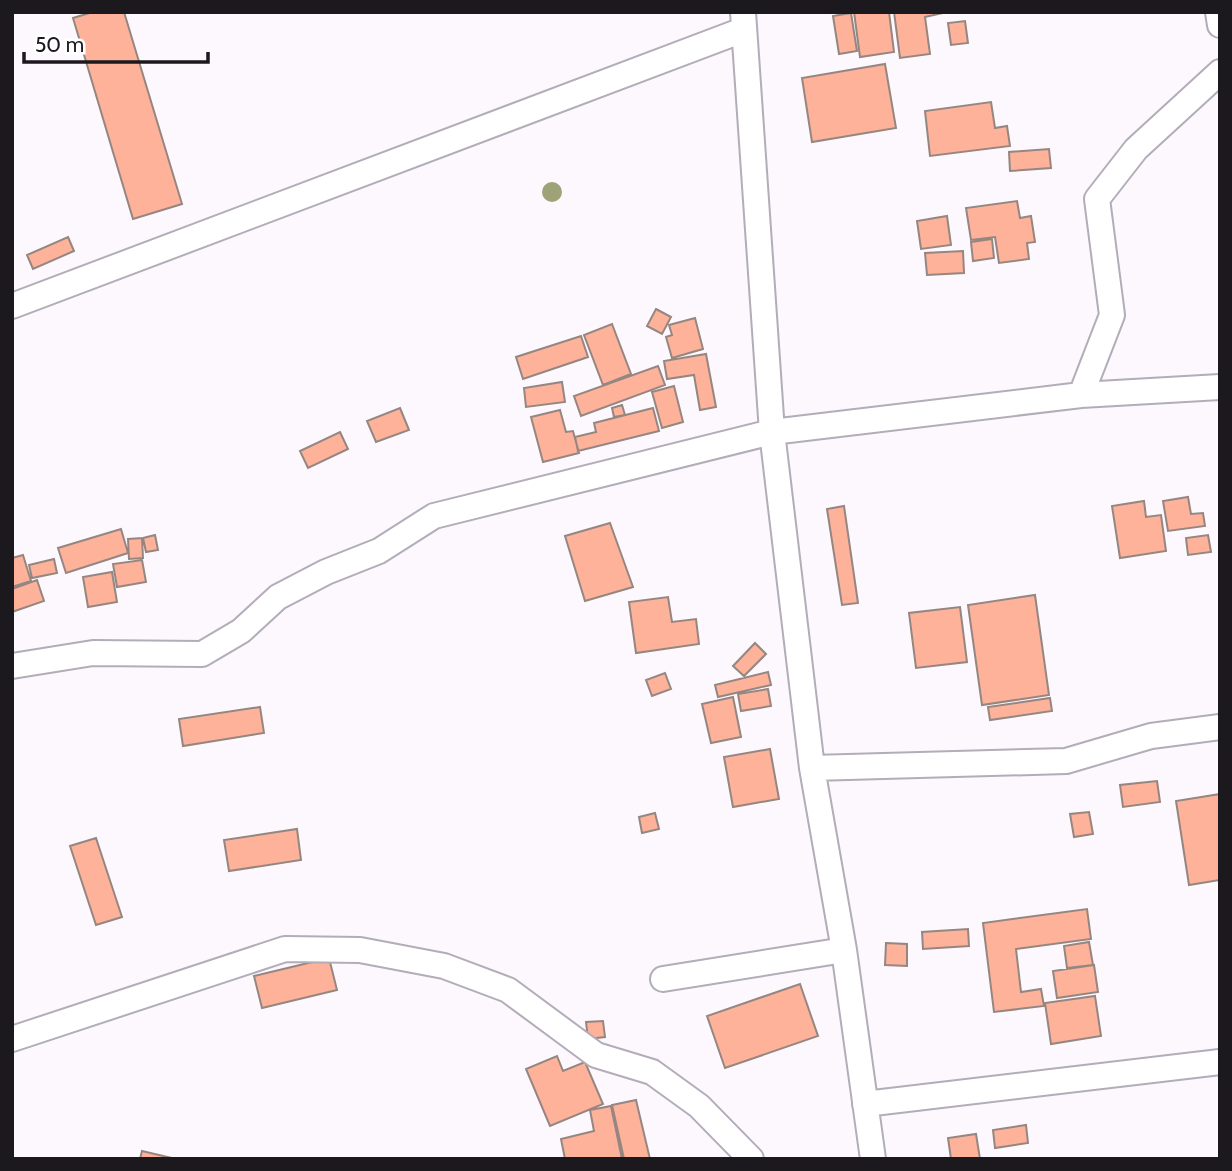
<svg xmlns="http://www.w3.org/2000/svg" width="1232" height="1171" font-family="Cabin,sans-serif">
  <rect width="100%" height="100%" fill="#fcf8fe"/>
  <path fill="#fdb299" stroke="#968681" stroke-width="2" d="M 93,12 L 124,12 L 182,204 L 133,219 L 73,18 Z
    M 854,12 L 889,12 L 894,52 L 860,57 Z
    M 894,12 L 947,12 L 925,17 L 930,54 L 900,58 Z
    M 851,13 L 857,51 L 839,54 L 833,16 Z
    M 965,21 L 968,43 L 951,45 L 948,23 Z
    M 885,64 L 896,128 L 812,142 L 802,78 Z
    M 991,102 L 995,128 L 1007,126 L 1010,146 L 930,156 L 925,111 Z
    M 1049,149 L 1051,168 L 1010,171 L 1009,152 Z
    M 1017,201 L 1020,218 L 1031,216 L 1035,242 L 1027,243 L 1029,259 L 999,263 L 995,237 L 971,240 L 966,208 Z
    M 947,216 L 951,245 L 921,249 L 917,221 Z
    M 68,237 L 74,251 L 33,269 L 27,255 Z
    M 992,239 L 994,258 L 973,261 L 971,242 Z
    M 963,251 L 964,273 L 927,275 L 925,253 Z
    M 656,309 L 671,317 L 662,334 L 647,326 Z
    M 695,318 L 703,349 L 672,358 L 666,337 L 672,335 L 669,325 Z
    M 612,324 L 631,374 L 603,385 L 584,335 Z
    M 581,336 L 588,357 L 523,379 L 516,357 Z
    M 706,354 L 716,407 L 700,410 L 694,375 L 667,379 L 664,361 Z
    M 658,366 L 665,385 L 581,416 L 574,396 Z
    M 562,382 L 565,402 L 526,407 L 524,388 Z
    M 674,386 L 683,422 L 662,428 L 652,392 Z
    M 622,405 L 625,415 L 614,417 L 612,408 Z
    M 400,408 L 409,430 L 376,442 L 367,421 Z
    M 653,408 L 659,431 L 578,451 L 575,437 L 596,432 L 594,423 Z
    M 560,410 L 566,432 L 573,431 L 579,453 L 543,462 L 531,417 Z
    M 340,432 L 348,449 L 308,468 L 300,451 Z
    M 1188,497 L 1191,514 L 1203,513 L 1205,526 L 1168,531 L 1163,501 Z
    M 1144,501 L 1146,517 L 1161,515 L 1166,551 L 1120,558 L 1112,506 Z
    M 844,506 L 858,603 L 842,605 L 827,509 Z
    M 610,523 L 633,587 L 585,601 L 565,536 Z
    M 121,529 L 128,553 L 66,573 L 58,548 Z
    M 155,535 L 158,550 L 146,552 L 143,538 Z
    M 1208,535 L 1211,552 L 1188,555 L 1186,538 Z
    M 142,538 L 143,558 L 129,559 L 128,539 Z
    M 23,555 L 31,581 L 12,587 L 12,558 Z
    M 54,559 L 57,573 L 32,578 L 29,565 Z
    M 142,560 L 146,582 L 117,587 L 113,564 Z
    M 112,572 L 117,602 L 88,607 L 83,577 Z
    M 37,580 L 44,601 L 12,612 L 12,589 Z
    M 1035,595 L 1049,695 L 982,705 L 968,605 Z
    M 668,597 L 672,622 L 696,619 L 699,644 L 636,653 L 629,602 Z
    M 960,607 L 967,662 L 916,668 L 909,613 Z
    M 755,643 L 766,654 L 744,676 L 733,666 Z
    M 768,672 L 771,685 L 718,697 L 715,685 Z
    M 665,673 L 671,689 L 652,696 L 646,680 Z
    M 768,689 L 771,706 L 741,711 L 738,694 Z
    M 733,697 L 741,737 L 711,743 L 702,704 Z
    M 1050,698 L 1052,711 L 990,720 L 988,707 Z
    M 260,707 L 264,733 L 183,746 L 179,719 Z
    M 770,749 L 779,799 L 733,807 L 724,757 Z
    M 1157,781 L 1160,802 L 1123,807 L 1120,785 Z
    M 1220,794 L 1220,880 L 1189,885 L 1176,801 Z
    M 1089,812 L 1093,834 L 1074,837 L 1070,814 Z
    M 655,813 L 659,829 L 642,833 L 639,817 Z
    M 297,829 L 301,860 L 229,871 L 224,840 Z
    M 96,838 L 122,917 L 96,925 L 70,846 Z
    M 1087,909 L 1091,939 L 1016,949 L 1021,992 L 1041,989 L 1044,1006 L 994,1012 L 983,923 Z
    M 968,929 L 969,946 L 923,949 L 922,932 Z
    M 1089,942 L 1093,965 L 1067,968 L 1064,946 Z
    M 886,943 L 907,944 L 907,966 L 885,965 Z
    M 329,958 L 337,990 L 262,1008 L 254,976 Z
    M 1094,965 L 1098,992 L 1057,998 L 1053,971 Z
    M 800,984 L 818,1036 L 725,1068 L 707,1016 Z
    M 1095,996 L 1101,1036 L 1051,1044 L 1045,1003 Z
    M 603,1021 L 605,1037 L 588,1039 L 586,1022 Z
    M 557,1056 L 563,1071 L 585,1062 L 603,1104 L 550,1126 L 526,1069 Z
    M 636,1100 L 650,1159 L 624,1159 L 612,1105 Z
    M 611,1106 L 622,1159 L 565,1159 L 561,1139 L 594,1131 L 590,1110 Z
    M 1026,1125 L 1028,1143 L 995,1148 L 993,1130 Z
    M 976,1134 L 980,1159 L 951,1159 L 948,1138 Z
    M 142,1151 L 176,1159 L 140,1159 Z"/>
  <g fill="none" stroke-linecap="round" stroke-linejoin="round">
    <g stroke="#b3acb9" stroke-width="28">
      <path id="minor" d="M 743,12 L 772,432 L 812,768 L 844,950 L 873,1159
        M 1218,12 L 1220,25
        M 12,306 L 743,30
        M 1081,395 L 1112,315 L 1097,199 L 1136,149 L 1220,72
        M 12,666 L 93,653 L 202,654 L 241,631 L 278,597 L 326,572 L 379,551 L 434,516 L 772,432 L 1081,395 L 1220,387
        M 812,768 L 1066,761 L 1151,736 L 1220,727
        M 663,979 L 844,950
        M 12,1039 L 285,949 L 360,950 L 444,966 L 508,990 L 596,1055 L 652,1072 L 699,1106 L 751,1159
        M 865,1104 L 1220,1062"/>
    </g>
    <use href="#minor" stroke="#fff" stroke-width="24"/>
  </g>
  <circle fill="#9ea277" cx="552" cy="192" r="10"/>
  <rect width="1232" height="1171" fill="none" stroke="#1c191e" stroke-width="28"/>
  <path d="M24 52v10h184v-10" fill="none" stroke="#1c191e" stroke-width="3.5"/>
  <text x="35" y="52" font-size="21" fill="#1c191e" stroke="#ffffff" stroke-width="5" paint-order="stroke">50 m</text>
</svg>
